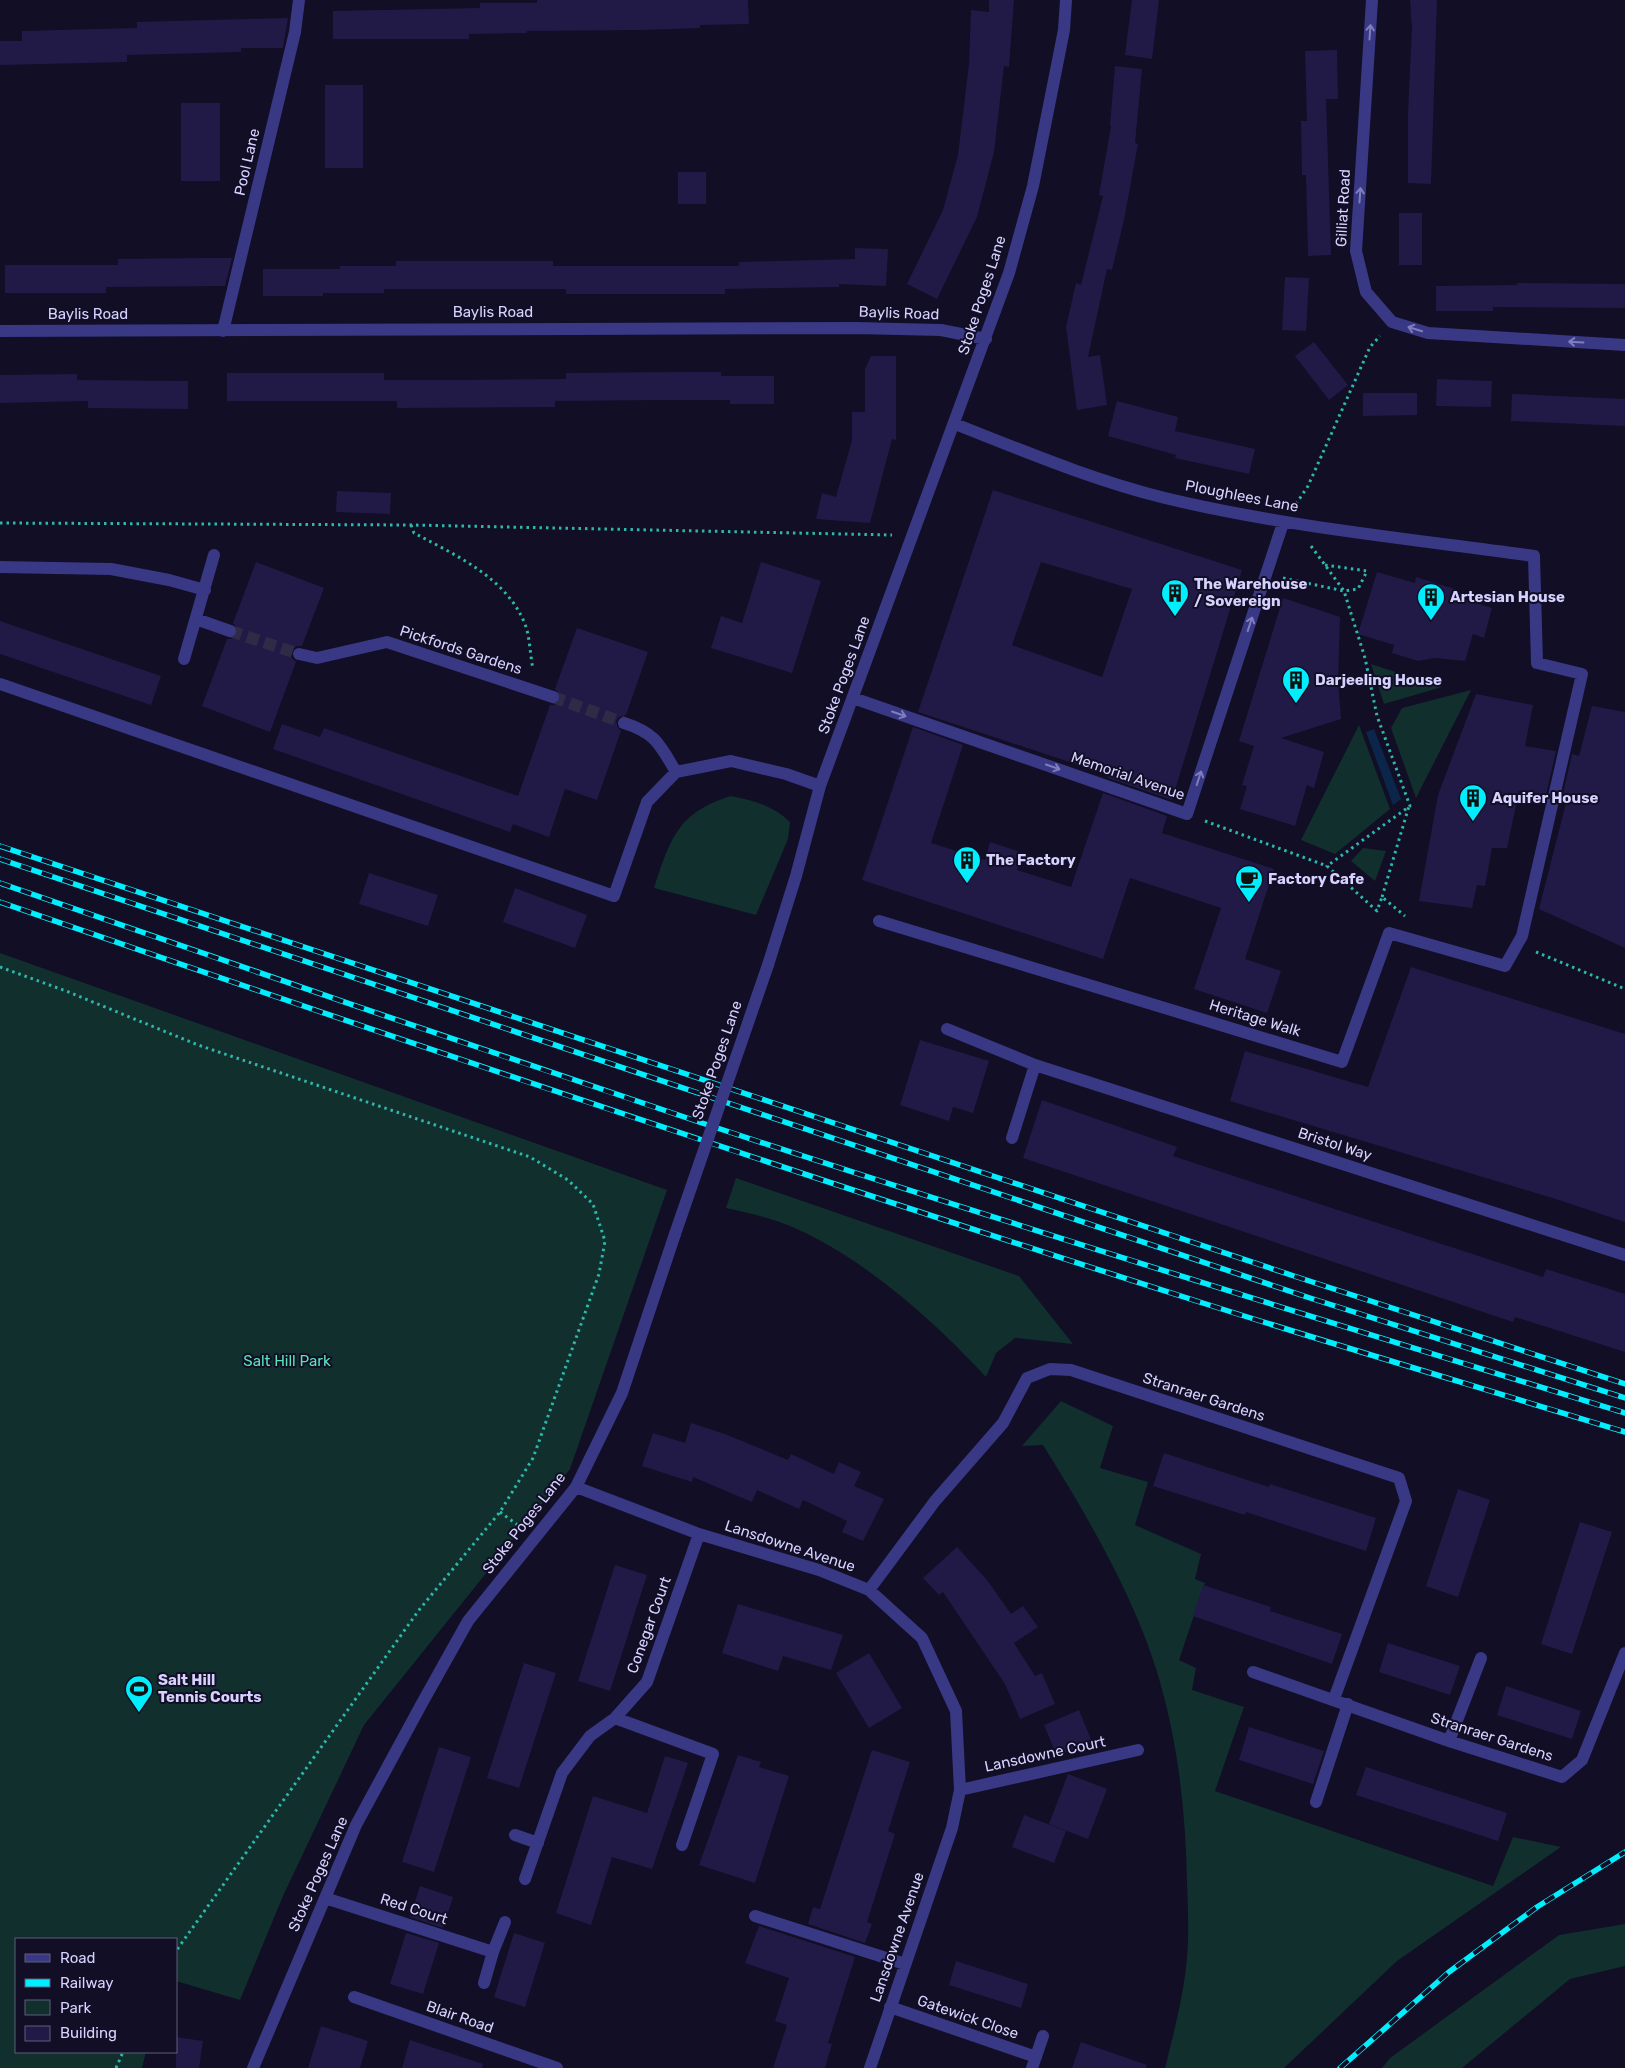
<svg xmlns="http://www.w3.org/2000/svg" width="1625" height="2068" font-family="Rubik,sans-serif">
  <rect width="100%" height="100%" fill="#110e25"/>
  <path fill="#112f2d" d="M 1371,664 L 1442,687 L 1384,704 Z
    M 1471,690 L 1416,798 L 1391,728 L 1402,708 Z
    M 1359,725 L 1390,809 L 1335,854 L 1301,840 Z
    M 731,796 C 755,801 772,805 790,822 L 788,839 L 756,915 L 654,888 C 671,838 677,813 731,796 Z
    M 1363,848 L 1386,851 L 1375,881 L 1351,861 Z
    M 0,953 L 667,1190 L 570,1469 L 364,1725 L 283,1896 L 240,2000 L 176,1981 L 176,1939 L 16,1939 L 16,2052 L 146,2052 L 142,2068 L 0,2068 Z
    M 736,1178 L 1019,1276 L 1073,1344 L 1015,1338 L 996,1353 L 986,1377 C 932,1318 844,1240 767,1218 C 753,1214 739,1211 726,1208 Z
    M 1061,1401 L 1113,1426 L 1100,1468 L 1148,1482 L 1135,1525 L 1201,1554 L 1195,1579 L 1205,1583 L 1179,1660 L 1196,1668 L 1192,1690 L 1244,1707 L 1215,1791 L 1493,1886 L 1513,1837 L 1561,1847 L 1397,1961 L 1284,2068 L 1165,2068 C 1174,2032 1184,1994 1187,1957 C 1189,1933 1188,1908 1187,1885 C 1186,1813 1178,1740 1157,1672 C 1134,1596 1085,1512 1043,1445 L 1022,1446 Z
    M 1625,1924 L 1625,1966 L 1570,1979 L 1462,2068 L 1382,2068 L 1390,2058 L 1559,1935 Z"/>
  <path fill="#0c264b" d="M 1374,729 L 1401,799 L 1393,805 L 1366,732 Z"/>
  <path fill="#211a46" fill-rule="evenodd" d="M 537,0 L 748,0 L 749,24 L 700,25 L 700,28 L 641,30 L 527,31 L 527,33 L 469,34 L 469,39 L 333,39 L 333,11 L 480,8 L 480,3 L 537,3 Z
    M 989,0 L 1014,0 L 1009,67 L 1004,66 L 994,152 L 977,217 L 937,299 L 907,284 L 943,210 L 958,155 L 969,64 L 971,10 L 989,12 Z
    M 1132,0 L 1159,0 L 1152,59 L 1125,55 Z
    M 1410,0 L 1437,0 L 1431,184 L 1408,183 L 1408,113 L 1412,28 Z
    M 288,18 L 283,48 L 241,48 L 241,52 L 127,55 L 127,62 L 0,65 L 0,41 L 22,41 L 22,31 L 137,28 L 137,22 Z
    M 1337,50 L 1338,99 L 1326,99 L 1331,255 L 1308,256 L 1306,175 L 1302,175 L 1301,121 L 1307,121 L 1305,51 Z
    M 1115,66 L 1142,69 L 1135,143 L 1138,144 L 1124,220 L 1112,270 L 1107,269 L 1088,357 L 1100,355 L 1107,405 L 1077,410 L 1066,327 L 1076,283 L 1081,285 L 1103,196 L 1099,195 L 1111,126 L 1110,125 Z
    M 325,85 L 363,85 L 363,168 L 325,168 Z
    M 181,103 L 220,103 L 220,181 L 181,181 Z
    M 678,172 L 706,172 L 706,204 L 678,204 Z
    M 1399,213 L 1422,213 L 1422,265 L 1399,265 Z
    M 855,248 L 888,249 L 886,286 L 839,284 L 839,287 L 725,289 L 725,294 L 566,294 L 566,289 L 384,289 L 384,293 L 323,293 L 323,296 L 263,296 L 263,269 L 340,269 L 340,266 L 396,266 L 396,261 L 553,261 L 553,266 L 739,266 L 739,262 L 855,259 Z
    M 200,258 L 232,258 L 225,286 L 106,287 L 106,293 L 5,293 L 5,265 L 118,265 L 118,259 Z
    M 1285,277 L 1309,278 L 1306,331 L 1282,330 Z
    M 1517,283 L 1625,284 L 1625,308 L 1493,307 L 1493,311 L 1436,311 L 1436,286 L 1517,285 Z
    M 1314,342 L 1348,385 L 1329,400 L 1295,356 Z
    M 871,356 L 896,356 L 896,440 L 892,439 L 870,523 L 816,519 L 822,493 L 836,497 L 852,440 L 852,412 L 865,412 L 865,369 Z
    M 677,372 L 721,372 L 721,376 L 774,376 L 774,404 L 730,404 L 730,400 L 667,400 L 555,401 L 555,407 L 397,408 L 397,401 L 227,401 L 227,373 L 384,373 L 384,380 L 454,380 L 566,379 L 566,373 Z
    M 77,374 L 77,380 L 188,381 L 188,409 L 88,408 L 88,401 L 0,403 L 0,375 Z
    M 1437,379 L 1492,381 L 1491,407 L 1436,406 Z
    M 1363,393 L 1417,393 L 1417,415 L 1363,416 Z
    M 1512,394 L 1625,399 L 1625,426 L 1511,421 Z
    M 1117,401 L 1178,417 L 1175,431 L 1255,449 L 1249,474 L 1175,458 L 1176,455 L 1108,436 Z
    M 993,490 L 1242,570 L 1172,800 L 1108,778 L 1109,775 L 918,712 ZM 1041,562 L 1132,589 L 1102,677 L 1012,645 Z
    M 337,491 L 391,493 L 390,514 L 336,512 Z
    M 256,562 L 324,588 L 302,646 L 296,646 L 291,652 L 291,657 L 296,662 L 270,732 L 202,706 L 227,639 L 232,639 L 237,634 L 238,629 L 233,623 Z
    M 761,562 L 821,581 L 792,673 L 711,648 L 721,616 L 742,623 Z
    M 1377,572 L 1415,583 L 1416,577 L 1458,590 L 1456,597 L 1492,608 L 1484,638 L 1473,634 L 1465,661 L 1435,658 L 1418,661 L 1392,653 L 1394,645 L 1358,634 Z
    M 1283,598 L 1340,617 L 1338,680 L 1341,719 L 1281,738 L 1324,752 L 1314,788 L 1307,785 L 1295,826 L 1240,809 L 1247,786 L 1242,785 L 1254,746 L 1239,741 Z
    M 0,621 L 161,676 L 151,705 L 0,654 Z
    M 577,628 L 648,652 L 626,715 L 619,717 L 616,721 L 618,728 L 621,731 L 597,800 L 565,789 L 549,837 L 513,824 L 510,832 L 273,749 L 282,724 L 320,737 L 324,728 L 518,796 L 550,705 L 555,705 L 560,700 L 561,695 L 555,689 Z
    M 1476,694 L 1533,705 L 1525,746 L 1556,751 L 1546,795 L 1519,791 L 1507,848 L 1492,848 L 1485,886 L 1477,885 L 1472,908 L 1419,901 L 1438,795 Z
    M 1592,706 L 1625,712 L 1625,948 L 1539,909 L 1567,799 L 1562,798 L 1572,754 L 1579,756 Z
    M 913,727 L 963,745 L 931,843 L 985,860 L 990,842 L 1023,853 L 1017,870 L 1071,887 L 1103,793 L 1167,816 L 1162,833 L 1274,869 L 1245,959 L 1281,971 L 1267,1013 L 1194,989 L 1221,908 L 1130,878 L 1103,959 L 862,880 Z
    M 369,873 L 438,895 L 428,926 L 359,904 Z
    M 515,888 L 587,915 L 575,948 L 503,922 Z
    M 1411,967 L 1625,1034 L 1625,1222 L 1556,1199 L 1230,1101 L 1245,1051 L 1368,1087 Z
    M 920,1040 L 989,1061 L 973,1113 L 953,1107 L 949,1121 L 900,1105 Z
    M 1042,1100 L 1177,1147 L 1173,1156 L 1543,1277 L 1546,1269 L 1625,1294 L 1625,1352 L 1515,1317 L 1513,1322 L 1023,1158 Z
    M 691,1423 L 725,1434 L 788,1460 L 791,1454 L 834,1474 L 839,1462 L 861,1472 L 854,1486 L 884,1499 L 863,1541 L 842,1532 L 847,1521 L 803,1500 L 799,1509 L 757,1490 L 752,1502 L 693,1477 L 692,1482 L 642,1466 L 653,1433 L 685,1443 Z
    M 1164,1453 L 1269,1487 L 1270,1484 L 1376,1518 L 1366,1551 L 1246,1512 L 1245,1515 L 1153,1486 Z
    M 1458,1489 L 1490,1500 L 1458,1597 L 1426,1586 Z
    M 1580,1522 L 1612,1532 L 1572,1654 L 1541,1644 Z
    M 957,1547 L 987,1580 L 1011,1614 L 1023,1606 L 1038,1627 L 1014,1643 L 1035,1676 L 1042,1673 L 1055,1704 L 1020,1719 L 1005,1684 L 943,1592 L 939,1595 L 923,1578 Z
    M 615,1565 L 647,1575 L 610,1691 L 578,1681 Z
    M 1203,1585 L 1271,1607 L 1270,1611 L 1342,1634 L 1332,1664 L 1193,1616 Z
    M 738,1604 L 843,1635 L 831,1670 L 783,1656 L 778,1671 L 722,1653 Z
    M 1388,1643 L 1460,1666 L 1450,1695 L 1379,1672 Z
    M 869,1653 L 902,1708 L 869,1728 L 836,1673 Z
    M 524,1663 L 556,1673 L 519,1788 L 487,1778 Z
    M 1506,1686 L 1581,1711 L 1572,1739 L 1497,1715 Z
    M 1079,1710 L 1092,1742 L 1057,1756 L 1044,1725 Z
    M 1249,1727 L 1324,1751 L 1313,1784 L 1239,1760 Z
    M 439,1747 L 471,1757 L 434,1872 L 402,1862 Z
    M 872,1750 L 910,1762 L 888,1831 L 895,1834 L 867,1922 L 872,1924 L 865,1943 L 808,1924 L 813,1907 L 820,1909 Z
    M 738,1755 L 761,1762 L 759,1767 L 789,1776 L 755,1883 L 699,1865 Z
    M 665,1756 L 688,1763 L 652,1869 L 612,1857 L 591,1925 L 556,1913 L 593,1796 L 647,1813 Z
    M 1366,1767 L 1507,1813 L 1498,1841 L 1356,1795 Z
    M 1068,1774 L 1107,1789 L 1088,1839 L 1049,1824 Z
    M 1024,1815 L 1066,1831 L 1054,1863 L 1012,1847 Z
    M 420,1886 L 453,1897 L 443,1928 L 410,1917 Z
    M 759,1926 L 855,1957 L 828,2043 L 832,2044 L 825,2068 L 773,2068 L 787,2025 L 775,2021 L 789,1978 L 745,1963 Z
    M 406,1933 L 439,1943 L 423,1994 L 390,1984 Z
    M 514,1933 L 545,1943 L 525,2007 L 494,1997 Z
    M 956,1961 L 1028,1984 L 1021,2008 L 949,1985 Z
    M 321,2026 L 368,2041 L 360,2068 L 308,2068 Z
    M 176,2037 L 203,2041 L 199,2068 L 176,2068 Z
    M 410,2040 L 483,2064 L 482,2068 L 402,2068 Z
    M 1081,2042 L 1147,2065 L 1146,2068 L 1072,2068 Z"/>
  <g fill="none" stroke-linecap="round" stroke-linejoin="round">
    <path stroke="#2f2b46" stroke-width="12" stroke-dasharray="12 6" stroke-linecap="butt" d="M 230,631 L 299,654
      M 553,697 L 624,723"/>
    <path stroke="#2cb9ab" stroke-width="3" stroke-dasharray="2.5 4" stroke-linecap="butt" d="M 1296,504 L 1308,486 L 1370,347 L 1380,336
      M 0,523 L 411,525 L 892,535
      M 411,525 L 414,533 C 455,555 506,577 525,624 C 530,637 530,655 533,669
      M 1311,546 L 1344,591 L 1365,658 L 1377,716 L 1410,806 L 1327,866 L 1377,911 L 1382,897 L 1405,916
      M 1283,578 L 1344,591 L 1358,589 L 1367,571 L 1325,565
      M 1205,821 L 1327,866
      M 1382,897 L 1409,806
      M 1536,952 L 1625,989
      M 0,967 L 66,991 L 198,1045 L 530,1157 L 568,1180 L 593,1204 L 605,1241 L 599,1274 L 533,1458 L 500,1512 L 419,1610 L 176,1951
      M 500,1512 L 519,1526
      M 116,2068 L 123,2052"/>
    <path stroke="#383885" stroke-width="12" d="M 1372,0 L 1356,251 L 1366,292 L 1392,322 L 1428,333 L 1625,345
      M 0,331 L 856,328 L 941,330 L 986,339
      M 223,331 L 295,32 L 299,0
      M 0,567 L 111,569 L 169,580 L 205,590
      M 196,619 L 230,631
      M 299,654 L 317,658 L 387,642 L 553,697
      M 184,659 L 214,555
      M 0,684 L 614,896 L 647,802 L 676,772 L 731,761 L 786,774 L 820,786
      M 853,698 L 1187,814 L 1283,523
      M 624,723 C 656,733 660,745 676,772
      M 879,921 L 1342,1062 L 1389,933 L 1505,966 L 1522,936 L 1582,674 L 1537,663 L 1534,556 C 1411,539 1286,527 1165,498 C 1092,480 1024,451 955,424
      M 768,965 L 796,876 L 820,786 L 1009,273 L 1033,186 L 1064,30 L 1066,0
      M 947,1029 L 1035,1065 L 1625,1255
      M 1012,1138 L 1035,1065
      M 576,1487 L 699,1534 L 819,1570 L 869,1590 L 922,1638 L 956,1711 L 960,1790 L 952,1828 L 870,2068
      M 869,1590 L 935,1501 L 1003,1423 L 1027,1378 L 1050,1369 L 1071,1370 L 1399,1478 L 1406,1501 L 1334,1699
      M 1253,1672 L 1449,1741 L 1562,1777 L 1582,1760 L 1625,1653
      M 615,1718 L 713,1754 L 682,1845
      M 1449,1741 L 1481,1658
      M 960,1790 L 1138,1750
      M 1316,1802 L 1348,1704
      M 515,1835 L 538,1843
      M 525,1879 L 562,1773 L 590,1736 L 615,1718 L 647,1682 L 699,1534
      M 325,1898 L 493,1952
      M 755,1916 L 905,1964
      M 484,1983 L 493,1952 L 505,1922
      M 354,1997 L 557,2068
      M 890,2007 L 1036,2057
      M 253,2068 L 356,1825 L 421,1705 L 468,1621 L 576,1487 L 622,1393 L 675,1234
      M 1032,2068 L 1043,2036"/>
    <g stroke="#00eefd" stroke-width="5.5">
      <path id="rail" d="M 0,846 L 1294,1276 L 1625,1384
        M 0,859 L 1310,1298 L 1625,1398
        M 0,883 C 233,964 465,1044 699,1122 C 1006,1223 1316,1318 1625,1413
        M 0,902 C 400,1040 802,1176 1206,1304 C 1345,1348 1485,1389 1625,1432
        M 1340,2068 L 1449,1972 L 1537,1907 L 1625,1852"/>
    </g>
    <use href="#rail" stroke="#110e25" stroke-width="4" stroke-dasharray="11" stroke-linecap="butt"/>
    <path stroke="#383885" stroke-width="12" d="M 675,1234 L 768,965"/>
  </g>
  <defs><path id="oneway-shaft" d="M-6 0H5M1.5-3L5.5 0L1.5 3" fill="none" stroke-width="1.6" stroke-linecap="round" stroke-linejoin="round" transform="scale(1.25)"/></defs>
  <g stroke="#7f7dbc">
    <use href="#oneway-shaft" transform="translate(1370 32) rotate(-86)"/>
    <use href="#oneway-shaft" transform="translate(1360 195) rotate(-86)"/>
    <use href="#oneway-shaft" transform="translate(1415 329) rotate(-163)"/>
    <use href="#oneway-shaft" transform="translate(1576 342) rotate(-177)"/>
    <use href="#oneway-shaft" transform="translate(1250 624) rotate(-72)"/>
    <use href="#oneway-shaft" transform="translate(899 714) rotate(19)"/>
    <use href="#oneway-shaft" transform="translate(1053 767) rotate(19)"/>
    <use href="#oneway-shaft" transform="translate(1199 778) rotate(-72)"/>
  </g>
  <defs>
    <g id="building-pin" transform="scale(1.4375)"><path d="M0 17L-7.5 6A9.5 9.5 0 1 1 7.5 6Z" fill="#00eefd" stroke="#110e25"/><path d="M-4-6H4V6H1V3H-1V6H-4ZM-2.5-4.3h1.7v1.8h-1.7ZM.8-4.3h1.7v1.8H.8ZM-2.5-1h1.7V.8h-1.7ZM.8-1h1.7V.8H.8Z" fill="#111"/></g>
    <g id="cafe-pin" transform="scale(1.4375)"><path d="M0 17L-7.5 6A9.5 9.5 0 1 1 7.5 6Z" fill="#00eefd" stroke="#110e25"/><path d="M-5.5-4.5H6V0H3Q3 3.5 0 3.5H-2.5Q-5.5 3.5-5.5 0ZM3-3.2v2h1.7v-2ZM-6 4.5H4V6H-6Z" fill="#111"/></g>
    <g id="stadium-pin" transform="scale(1.4375)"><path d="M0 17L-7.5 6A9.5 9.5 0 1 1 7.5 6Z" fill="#00eefd" stroke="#110e25"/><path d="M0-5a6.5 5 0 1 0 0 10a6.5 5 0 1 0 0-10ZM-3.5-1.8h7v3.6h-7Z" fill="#111"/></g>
  </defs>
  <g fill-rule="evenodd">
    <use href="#building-pin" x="1175" y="593"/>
    <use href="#building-pin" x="1431" y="597"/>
    <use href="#building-pin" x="1296" y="680"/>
    <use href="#building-pin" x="1473" y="798"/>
    <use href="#building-pin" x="967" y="860"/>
    <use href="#cafe-pin" x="1249" y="879"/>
    <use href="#stadium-pin" x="139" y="1689"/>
  </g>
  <g text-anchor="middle" stroke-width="4" stroke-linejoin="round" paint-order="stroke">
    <g font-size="15" fill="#d6d2ff" stroke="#110e25">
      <text transform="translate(247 162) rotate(-77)" y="5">Pool Lane</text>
      <text transform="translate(1343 208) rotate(-87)" y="5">Gilliat Road</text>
      <text transform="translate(982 295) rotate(-72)" y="5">Stoke Poges Lane</text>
      <text x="493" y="317">Baylis Road</text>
      <text transform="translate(899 313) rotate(2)" y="5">Baylis Road</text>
      <text x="88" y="319">Baylis Road</text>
      <text transform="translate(1242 496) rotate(11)" y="5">Ploughlees Lane</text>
      <text transform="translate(461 650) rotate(18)" y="5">Pickfords Gardens</text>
      <text transform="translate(844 675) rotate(-70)" y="5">Stoke Poges Lane</text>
      <text transform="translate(1128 776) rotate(19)" y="5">Memorial Avenue</text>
      <text transform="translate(1255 1018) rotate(17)" y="5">Heritage Walk</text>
      <text transform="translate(717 1060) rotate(-71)" y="5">Stoke Poges Lane</text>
      <text transform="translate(1335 1144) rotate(18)" y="5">Bristol Way</text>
      <text transform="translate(1204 1397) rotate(18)" y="5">Stranraer Gardens</text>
      <text transform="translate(524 1523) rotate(-52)" y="5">Stoke Poges Lane</text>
      <text transform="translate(790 1546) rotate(18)" y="5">Lansdowne Avenue</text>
      <text transform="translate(649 1625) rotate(-70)" y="5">Conegar Court</text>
      <text transform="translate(1492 1737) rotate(18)" y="5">Stranraer Gardens</text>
      <text transform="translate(1045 1754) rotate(-12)" y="5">Lansdowne Court</text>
      <text transform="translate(318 1874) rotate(-66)" y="5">Stoke Poges Lane</text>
      <text transform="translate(414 1909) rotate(18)" y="5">Red Court</text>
      <text transform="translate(897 1937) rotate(-71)" y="5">Lansdowne Avenue</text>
      <text transform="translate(460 2017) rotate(19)" y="5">Blair Road</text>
      <text transform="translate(968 2017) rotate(19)" y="5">Gatewick Close</text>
    </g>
    <g font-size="15" font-weight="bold" fill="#d6d2ff" stroke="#110e25" text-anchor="start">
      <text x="1194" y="589">The Warehouse<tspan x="1194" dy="17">/ Sovereign</tspan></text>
      <text x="1450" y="602">Artesian House</text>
      <text x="1315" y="685">Darjeeling House</text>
      <text x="1492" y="803">Aquifer House</text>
      <text x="986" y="865">The Factory</text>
      <text x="1268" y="884">Factory Cafe</text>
      <text x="158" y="1685">Salt Hill<tspan x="158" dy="17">Tennis Courts</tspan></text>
    </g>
    <g font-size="15" fill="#5be2bb" stroke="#110e25">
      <text x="287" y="1366">Salt Hill Park</text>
    </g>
  </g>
  <rect x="15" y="1938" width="162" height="115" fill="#110e25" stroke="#605c7c"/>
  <rect x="25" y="1954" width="25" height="8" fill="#383885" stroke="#605c7c"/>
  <text x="60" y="1963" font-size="15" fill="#d6d2ff">Road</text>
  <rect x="25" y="1979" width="25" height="8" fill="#00eefd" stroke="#605c7c"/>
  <text x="60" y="1988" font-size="15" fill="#d6d2ff">Railway</text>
  <rect x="25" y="2000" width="25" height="15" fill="#112f2d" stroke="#605c7c"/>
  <text x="60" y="2013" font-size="15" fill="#d6d2ff">Park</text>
  <rect x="25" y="2026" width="25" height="15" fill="#211a46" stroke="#605c7c"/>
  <text x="60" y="2038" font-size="15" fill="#d6d2ff">Building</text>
</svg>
